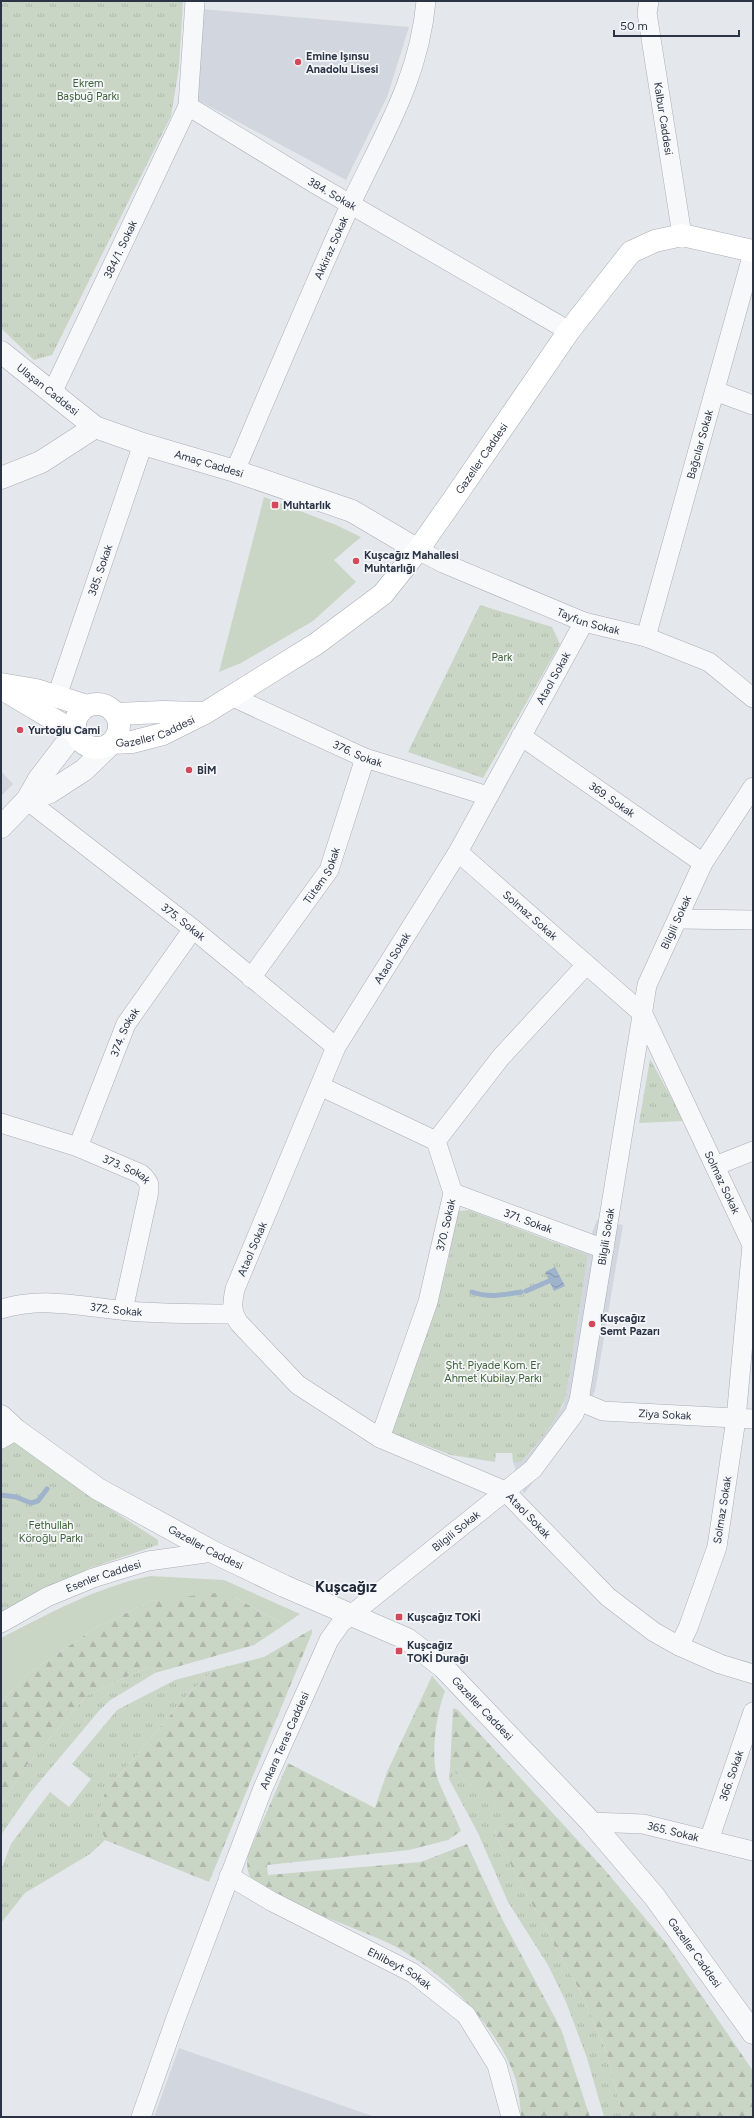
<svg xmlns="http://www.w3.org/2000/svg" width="754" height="2118" font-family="Figtree,sans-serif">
  <defs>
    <pattern id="forest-firs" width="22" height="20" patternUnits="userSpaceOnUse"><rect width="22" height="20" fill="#c9d6c5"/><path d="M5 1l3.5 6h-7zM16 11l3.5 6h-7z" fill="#adb8ab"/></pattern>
    <pattern id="park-tufts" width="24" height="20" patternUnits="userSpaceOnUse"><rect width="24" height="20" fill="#c9d6c5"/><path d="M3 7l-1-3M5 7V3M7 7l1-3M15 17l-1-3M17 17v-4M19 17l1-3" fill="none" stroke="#adb8ab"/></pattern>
    <pattern id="water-waves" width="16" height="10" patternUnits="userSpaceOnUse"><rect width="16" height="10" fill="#9fb4cc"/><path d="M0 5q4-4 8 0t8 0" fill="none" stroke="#8293a7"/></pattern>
  </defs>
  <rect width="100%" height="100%" fill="#e4e7ec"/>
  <path fill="#d2d6de" d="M 202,9 L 409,27 L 387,97 L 346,180 L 196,99 Z
    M 1,771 L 13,784 L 1,796 Z
    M 597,1220 L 623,1225 L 595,1391 L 580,1418 L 524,1494 L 513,1462 L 521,1462 L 533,1449 L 563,1406 L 566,1396 L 588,1255 L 567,1247 L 572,1230 L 591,1235 Z
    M 179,2048 L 375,2117 L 154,2117 Z"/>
  <path fill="#c9d6c5" d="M 264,497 L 336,525 L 361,537 L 334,560 L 356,582 L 313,621 L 241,663 L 219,672 Z
    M 150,1576 L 224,1580 L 300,1614 L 284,1625 L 231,1595 L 151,1601 L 97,1627 L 29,1673 L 1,1703 L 1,1638 C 48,1614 97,1587 150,1576 Z"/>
  <path fill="url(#forest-firs)" d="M 215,1593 L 231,1595 L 284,1625 L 254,1645 L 155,1673 L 151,1666 L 87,1695 L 28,1764 L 1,1803 L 1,1703 L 29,1673 L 97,1627 L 151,1601 Z
    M 312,1629 L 312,1633 L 209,1882 L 105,1840 L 97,1818 L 105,1792 L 189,1693 L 213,1670 L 264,1657 Z
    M 432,1676 L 445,1691 C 436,1714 430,1757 438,1780 C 445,1797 454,1814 461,1831 L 448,1840 L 409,1850 L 267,1865 L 268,1875 L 421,1862 L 467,1844 L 500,1915 L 561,2029 L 590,2117 L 521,2117 C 520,2103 519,2086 513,2072 C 492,2019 436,1965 384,1941 C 352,1927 318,1915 286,1900 C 278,1895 267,1892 259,1887 C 247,1878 246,1867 248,1855 L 288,1763 L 375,1808 L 387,1772 Z
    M 453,1708 L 458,1710 L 604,1869 L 665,1942 L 753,2071 L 753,2117 L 623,2117 L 606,2051 L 583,1997 L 494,1834 L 496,1829 L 520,1820 L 450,1769 Z"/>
  <path fill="url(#park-tufts)" d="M 1,1 L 183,1 L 179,67 L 171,116 L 52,355 L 34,360 L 1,328 Z
    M 480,605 L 552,627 L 560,644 L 483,778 L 408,752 Z
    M 650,1059 L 684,1121 L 639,1123 Z
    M 469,1210 L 588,1255 L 566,1396 C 558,1419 538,1444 521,1462 L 513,1462 L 512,1453 L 496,1453 L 495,1462 L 451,1455 L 392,1433 L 433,1305 L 444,1277 L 449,1257 L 455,1215 L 459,1211 Z
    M 16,1440 L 81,1490 L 158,1540 L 158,1545 L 90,1568 L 42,1590 L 1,1616 L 1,1447 Z
    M 151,1666 L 155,1673 L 109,1701 L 98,1712 L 30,1793 L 1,1835 L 1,1803 L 28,1764 L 87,1695 Z
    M 213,1670 L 189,1693 L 105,1792 L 97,1818 L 105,1840 L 90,1854 L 25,1893 L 1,1923 L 1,1870 L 11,1844 L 50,1792 L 69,1807 L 91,1779 L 72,1764 L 117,1710 L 175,1680 Z
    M 450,1769 L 521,1820 L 496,1829 L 494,1834 L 583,1997 L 606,2051 L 623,2117 L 604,2117 L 587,2058 L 566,2002 L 548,1965 L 508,1902 L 478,1833 L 449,1779 Z"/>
  <path fill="url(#water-waves)" d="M 555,1267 L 565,1286 L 554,1291 L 545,1272 Z"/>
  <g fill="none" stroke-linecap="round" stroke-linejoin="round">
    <path stroke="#9fb4cc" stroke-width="5" d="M 526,1291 L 549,1281
      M 472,1292 C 489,1298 504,1295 521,1292
      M 1,1495 L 16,1497 L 31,1503 L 38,1501 L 47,1489"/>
    <g stroke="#a9aeb7" stroke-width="20">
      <g id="minor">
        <path id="s1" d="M 195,1 L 188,106 L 312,182 L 569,331"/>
        <path id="s2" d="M 649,1 L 647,13 L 682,235"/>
        <path d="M 715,391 L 753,405"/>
        <path id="s3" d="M 52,393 L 188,106"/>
        <path id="s4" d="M 235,471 C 272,384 309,296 348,210 C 381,138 419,81 426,1"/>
        <path id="s5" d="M 418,550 L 443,563 L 584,622 L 646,637 L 709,662 L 753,698"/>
        <path id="s6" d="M 584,622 L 458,852 L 336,1047 L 235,1289 C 232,1304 231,1311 239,1323 L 298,1385 L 380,1438 L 505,1491 L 608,1597 L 654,1632 L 679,1646 L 720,1664 L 753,1674"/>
        <path id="s7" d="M 646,637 L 753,253"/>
        <path id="s8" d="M 57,696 L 143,444"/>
        <path id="s9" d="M 233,697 L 365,758 L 488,796"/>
        <path id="s10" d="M 521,736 L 703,863"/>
        <path id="s11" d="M 27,800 L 193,929 L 336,1047"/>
        <path id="s12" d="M 458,852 L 643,1014 L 752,1245 L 736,1419 L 717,1547 L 688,1628 L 679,1646"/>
        <path d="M 678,919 L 753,920"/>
        <path id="s13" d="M 251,978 L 329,870 L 365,758"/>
        <path d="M 320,1086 L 436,1141"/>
        <path id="s14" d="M 1,1123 L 78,1147 L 141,1174 C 150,1182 150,1185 148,1196 L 123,1310"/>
        <path id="s15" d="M 78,1147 L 126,1024 L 193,929"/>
        <path d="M 715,1166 L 753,1151"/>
        <path id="s16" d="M 453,1193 L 604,1249"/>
        <path id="s17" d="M 1,1309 C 45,1296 84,1307 128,1311 C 163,1314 198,1314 233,1314"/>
        <path id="s18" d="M 579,1401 L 603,1411 L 753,1419"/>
        <path id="s19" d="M 380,1438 L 428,1302 L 453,1193 L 436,1141 L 501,1057 L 586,965"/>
        <path d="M 1,1439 L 16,1430"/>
        <path id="s20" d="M 1,1623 L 47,1597 L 93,1578 L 148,1561 L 213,1552"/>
        <path id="s21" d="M 591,1822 L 643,1824 L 753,1851"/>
        <path id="s22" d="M 709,1840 L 753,1712"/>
        <path id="s23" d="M 229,1876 L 271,1901 L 413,1973 L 466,2015 L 497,2065 L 511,2117"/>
        <path id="s24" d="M 141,2117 L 176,2018 L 263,1788 L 329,1640 L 341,1623 L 533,1469 L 574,1414 L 579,1401 L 647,985 L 703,863 L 753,787"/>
      </g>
    </g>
    <g stroke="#a9aeb7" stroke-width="23">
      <g id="tertiary">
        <path id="s25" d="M 1,352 L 95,427 L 143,444 L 235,471 L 352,511 L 418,550"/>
        <path d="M 1,478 L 41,462 L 95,427"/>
        <path d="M 27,800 L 50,792 L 84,770 L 112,743"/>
        <path d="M 1,827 L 27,800 L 39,779 L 75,732"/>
        <path id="s26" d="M 1,1416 L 16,1430 L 98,1489 L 213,1552 L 284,1586 L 407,1639 L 443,1667 L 591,1822 L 654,1896 L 753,2033"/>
      </g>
    </g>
    <g stroke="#a9aeb7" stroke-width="23">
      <g id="secondary">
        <path d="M 1,684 L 36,690 L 87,706"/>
        <path d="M 4,690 L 75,732"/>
        <circle cx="97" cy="726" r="22"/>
        <path d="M 116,714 L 163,712 L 202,713"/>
        <path id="s27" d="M 112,743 L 132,742 L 163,734 L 205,713 L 316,644 L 383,594 L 418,550 L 455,497 L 569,331 L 631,252 L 655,241 L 682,235 L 753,251"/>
      </g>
    </g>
    <use href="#minor" stroke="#f7f8fa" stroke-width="19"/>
    <use href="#tertiary" stroke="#f7f8fa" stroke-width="22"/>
    <use href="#secondary" stroke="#fff" stroke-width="22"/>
  </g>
  <g fill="#d1495b" stroke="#f4f6f9" stroke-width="1.5">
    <circle cx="298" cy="62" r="4"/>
    <rect x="271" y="501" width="8" height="8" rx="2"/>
    <circle cx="356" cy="561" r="4"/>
    <circle cx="20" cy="730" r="4"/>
    <circle cx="189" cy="770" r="4"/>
    <circle cx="592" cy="1324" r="4"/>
    <rect x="395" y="1613" width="8" height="8" rx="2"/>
    <rect x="395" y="1647" width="8" height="8" rx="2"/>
  </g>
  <g text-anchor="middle" stroke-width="3.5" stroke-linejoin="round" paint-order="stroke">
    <g font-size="11" font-weight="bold" fill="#2b3445" stroke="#f4f6f9" text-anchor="start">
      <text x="306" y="60">Emine Işınsu<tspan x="306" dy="13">Anadolu Lisesi</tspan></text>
      <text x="283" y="509">Muhtarlık</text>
      <text x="364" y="559">Kuşcağız Mahallesi<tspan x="364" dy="13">Muhtarlığı</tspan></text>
      <text x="28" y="734">Yurtoğlu Cami</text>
      <text x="197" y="774">BİM</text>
      <text x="600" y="1322">Kuşcağız<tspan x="600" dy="13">Semt Pazarı</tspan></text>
      <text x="407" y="1621">Kuşcağız TOKİ</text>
      <text x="407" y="1649">Kuşcağız<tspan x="407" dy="13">TOKİ Durağı</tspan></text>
    </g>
    <g font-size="11" fill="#3f6138" stroke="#f4f6f9">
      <text x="88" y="87">Ekrem<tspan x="88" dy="13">Başbuğ Parkı</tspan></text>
      <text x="502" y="661">Park</text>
      <text x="493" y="1369">Şht. Piyade Kom. Er<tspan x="493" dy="13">Ahmet Kubilay Parkı</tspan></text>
      <text x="51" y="1529">Fethullah<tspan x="51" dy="13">Köroğlu Parkı</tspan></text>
    </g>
    <g font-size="11" fill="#2b3445" stroke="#f4f6f9">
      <text dy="4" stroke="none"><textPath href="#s2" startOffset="119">Kalbur Caddesi</textPath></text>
      <text dy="4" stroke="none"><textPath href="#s1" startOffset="274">384. Sokak</textPath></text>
      <text dy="4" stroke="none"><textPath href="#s4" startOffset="243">Akkiraz Sokak</textPath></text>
      <text dy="4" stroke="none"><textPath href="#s3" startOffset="159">384/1. Sokak</textPath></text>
      <text dy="4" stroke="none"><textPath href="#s25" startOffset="60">Ulaşan Caddesi</textPath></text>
      <text dy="4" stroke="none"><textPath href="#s7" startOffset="200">Bağcılar Sokak</textPath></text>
      <text dy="4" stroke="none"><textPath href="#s27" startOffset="481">Gazeller Caddesi</textPath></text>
      <text dy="4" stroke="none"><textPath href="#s25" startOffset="240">Amaç Caddesi</textPath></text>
      <text dy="4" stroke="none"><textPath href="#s8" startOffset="133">385. Sokak</textPath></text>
      <text dy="4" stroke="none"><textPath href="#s5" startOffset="185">Tayfun Sokak</textPath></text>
      <text transform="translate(553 678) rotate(-61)" y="4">Ataol Sokak</text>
      <text dy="4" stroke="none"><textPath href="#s27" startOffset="45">Gazeller Caddesi</textPath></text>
      <text dy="4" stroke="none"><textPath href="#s9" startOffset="137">376. Sokak</textPath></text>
      <text dy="4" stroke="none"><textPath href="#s10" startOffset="111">369. Sokak</textPath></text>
      <text dy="4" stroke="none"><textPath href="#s13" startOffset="125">Tütem Sokak</textPath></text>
      <text dy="4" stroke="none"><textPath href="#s12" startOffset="96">Solmaz Sokak</textPath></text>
      <text dy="4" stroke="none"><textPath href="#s11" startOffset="198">375. Sokak</textPath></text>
      <text dy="4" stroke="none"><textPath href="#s24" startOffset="1353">Bilgili Sokak</textPath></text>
      <text transform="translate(392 958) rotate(-58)" y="4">Ataol Sokak</text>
      <text dy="4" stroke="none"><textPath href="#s15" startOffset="124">374. Sokak</textPath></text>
      <text dy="4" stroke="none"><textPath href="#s14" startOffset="134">373. Sokak</textPath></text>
      <text dy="4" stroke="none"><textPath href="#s12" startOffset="432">Solmaz Sokak</textPath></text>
      <text dy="4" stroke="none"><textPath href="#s16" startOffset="80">371. Sokak</textPath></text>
      <text dy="4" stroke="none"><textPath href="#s19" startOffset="223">370. Sokak</textPath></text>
      <text dy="4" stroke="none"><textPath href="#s24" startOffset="1029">Bilgili Sokak</textPath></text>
      <text transform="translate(252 1249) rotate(-67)" y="4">Ataol Sokak</text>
      <text dy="4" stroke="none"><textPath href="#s17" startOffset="116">372. Sokak</textPath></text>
      <text dy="4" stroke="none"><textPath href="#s18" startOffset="88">Ziya Sokak</textPath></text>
      <text transform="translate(722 1510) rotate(-81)" y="4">Solmaz Sokak</text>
      <text dy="4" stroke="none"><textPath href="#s6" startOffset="1143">Ataol Sokak</textPath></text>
      <text dy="4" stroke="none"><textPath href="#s24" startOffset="681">Bilgili Sokak</textPath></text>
      <text dy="4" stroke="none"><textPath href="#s26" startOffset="244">Gazeller Caddesi</textPath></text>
      <text dy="4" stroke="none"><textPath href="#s20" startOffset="113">Esenler Caddesi</textPath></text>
      <text dy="4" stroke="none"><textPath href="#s26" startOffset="568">Gazeller Caddesi</textPath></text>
      <text dy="4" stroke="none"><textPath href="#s24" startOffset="403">Ankara Teras Caddesi</textPath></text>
      <text dy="4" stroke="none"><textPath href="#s22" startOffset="68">366. Sokak</textPath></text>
      <text dy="4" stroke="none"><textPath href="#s21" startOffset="83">365. Sokak</textPath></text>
      <text dy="4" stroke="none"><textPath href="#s26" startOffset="892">Gazeller Caddesi</textPath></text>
      <text dy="4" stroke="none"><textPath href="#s23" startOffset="194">Ehlibeyt Sokak</textPath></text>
    </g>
    <g font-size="15" font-weight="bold" fill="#1d2536" stroke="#f4f6f9">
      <text x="346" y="1592">Kuşcağız</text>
    </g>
  </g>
  <rect width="754" height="2118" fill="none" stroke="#2b3445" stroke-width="4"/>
  <path d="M614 30v6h125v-6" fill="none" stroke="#2b3445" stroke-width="2"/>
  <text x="620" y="30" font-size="12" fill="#2b3445" stroke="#f4f6f9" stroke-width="3" paint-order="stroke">50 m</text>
</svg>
